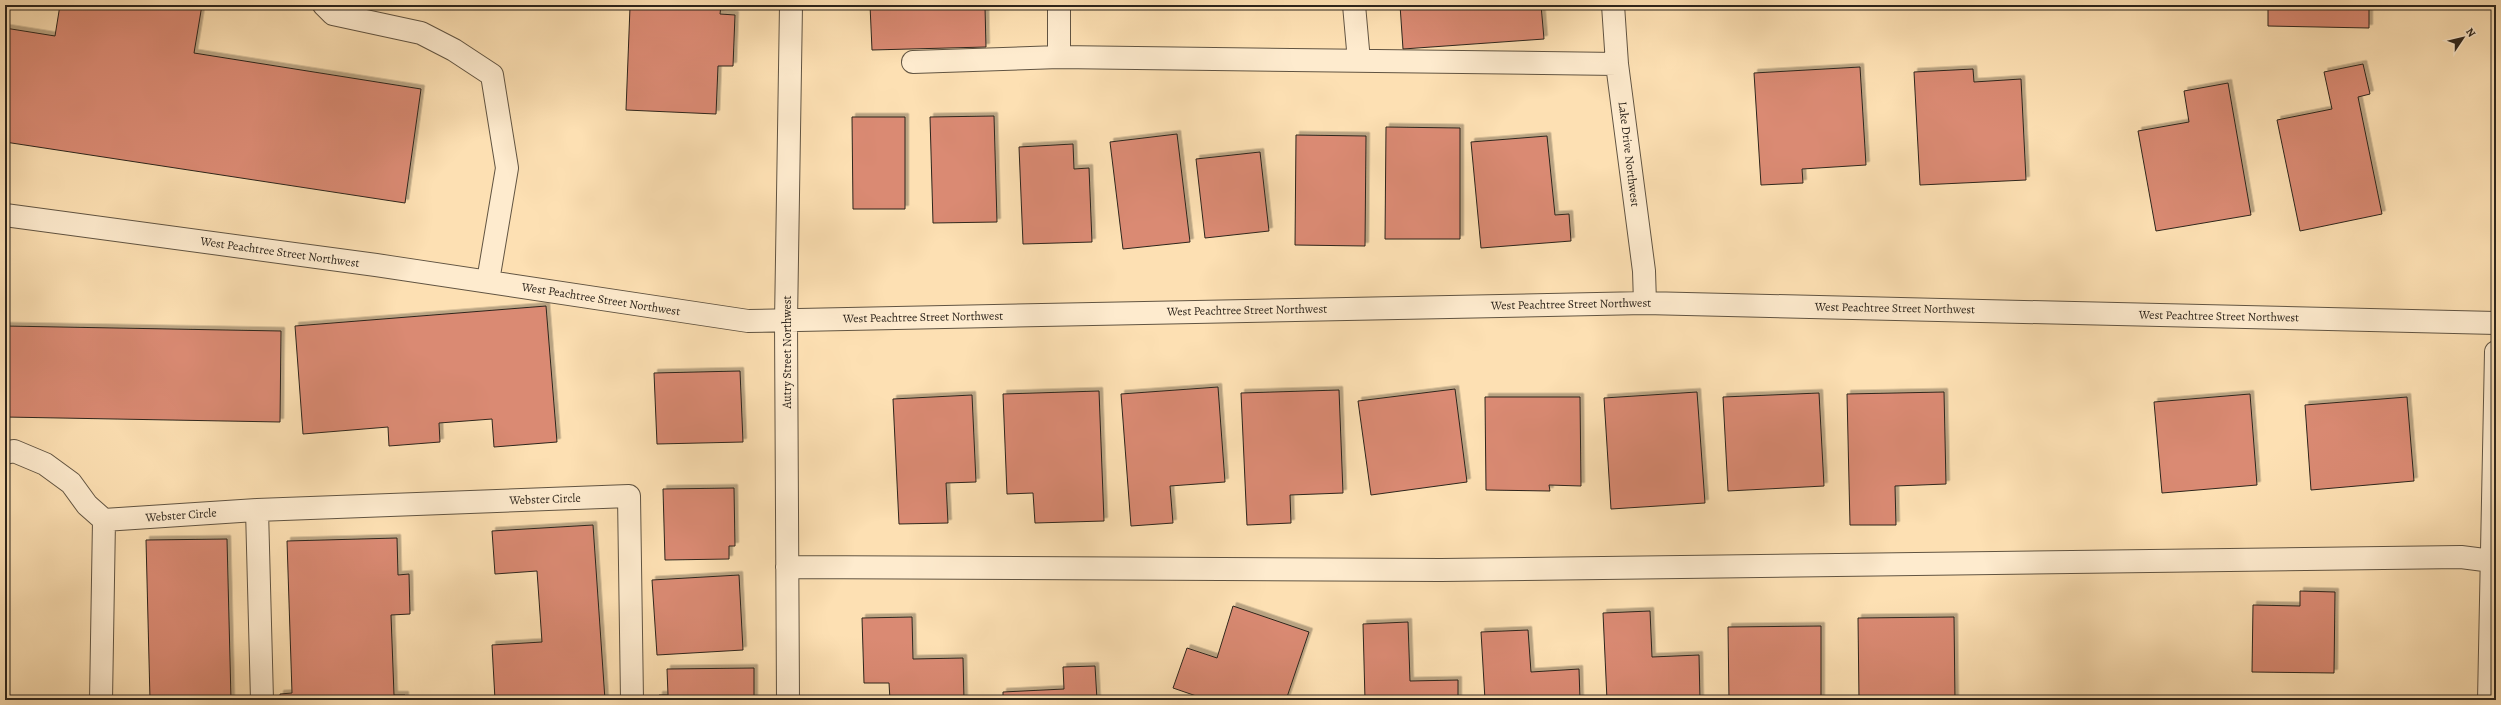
<svg xmlns="http://www.w3.org/2000/svg" width="2501" height="705" font-family="Alegreya,serif">
  <defs>
    <filter id="shadow"><feDropShadow dx="3.5" dy="-3.5" stdDeviation="0" flood-color="#0004"/></filter>
  </defs>
  <rect width="100%" height="100%" fill="#fde0b3"/>
  <filter id="stains"><feTurbulence type="fractalNoise" baseFrequency=".005" numOctaves="4"/><feColorMatrix values="0 0 0 0 .2 0 0 0 0 .09 0 0 0 0 .02 0 0 0 .5 -.17"/></filter>
  <radialGradient id="worn" r=".72"><stop offset=".6" stop-color="#630" stop-opacity="0"/><stop offset="1" stop-color="#630" stop-opacity=".3"/></radialGradient>
  <path fill="#da8a73" stroke="#2d251c" filter="url(#shadow)" d="M 60,5 L 202,5 L 194,53 L 421,89 L 405,203 L 5,142 L 5,28 L 55,36 Z
    M 721,5 L 720,14 L 735,15 L 733,66 L 718,66 L 716,114 L 626,110 L 630,7 L 601,5 Z
    M 870,5 L 1004,5 L 1004,6 L 985,7 L 986,47 L 872,50 Z
    M 1400,5 L 1541,5 L 1544,39 L 1403,49 Z
    M 2268,5 L 2369,5 L 2369,28 L 2268,26 Z
    M 2363,64 L 2370,94 L 2358,97 L 2382,214 L 2300,231 L 2277,120 L 2332,109 L 2324,72 Z
    M 1860,67 L 1866,165 L 1802,169 L 1803,183 L 1761,185 L 1754,73 Z
    M 1973,69 L 1974,82 L 2021,79 L 2026,180 L 1920,185 L 1914,72 Z
    M 2228,83 L 2251,215 L 2156,231 L 2138,131 L 2189,122 L 2184,91 Z
    M 994,116 L 997,222 L 933,223 L 930,117 Z
    M 852,117 L 905,117 L 905,209 L 853,209 Z
    M 1386,127 L 1460,128 L 1460,239 L 1385,239 Z
    M 1177,134 L 1190,242 L 1123,249 L 1110,142 Z
    M 1296,135 L 1366,136 L 1365,246 L 1295,245 Z
    M 1547,136 L 1555,215 L 1569,214 L 1571,241 L 1481,248 L 1471,142 Z
    M 1073,144 L 1074,169 L 1089,168 L 1092,242 L 1023,244 L 1019,147 Z
    M 1260,152 L 1269,231 L 1205,238 L 1196,159 Z
    M 546,306 L 557,442 L 494,447 L 492,419 L 439,423 L 440,442 L 389,446 L 388,427 L 303,434 L 295,326 Z
    M 5,326 L 281,331 L 280,422 L 5,417 Z
    M 740,371 L 743,442 L 657,444 L 654,373 Z
    M 1218,387 L 1225,482 L 1170,486 L 1173,523 L 1131,526 L 1121,394 Z
    M 1455,389 L 1467,482 L 1371,495 L 1358,401 Z
    M 1339,390 L 1343,493 L 1290,495 L 1291,523 L 1247,525 L 1241,393 Z
    M 1099,391 L 1104,521 L 1035,523 L 1033,493 L 1007,494 L 1003,394 Z
    M 1697,392 L 1705,503 L 1611,509 L 1604,398 Z
    M 1944,392 L 1946,484 L 1895,486 L 1896,525 L 1850,525 L 1847,394 Z
    M 1819,393 L 1824,486 L 1728,491 L 1723,397 Z
    M 2250,394 L 2257,485 L 2162,493 L 2154,402 Z
    M 972,395 L 976,482 L 946,483 L 948,523 L 899,524 L 893,399 Z
    M 1485,397 L 1580,397 L 1581,486 L 1549,485 L 1550,491 L 1486,490 Z
    M 2407,397 L 2414,481 L 2311,490 L 2305,405 Z
    M 734,488 L 735,546 L 729,546 L 729,559 L 665,560 L 663,489 Z
    M 593,525 L 605,700 L 495,700 L 492,645 L 542,642 L 537,571 L 495,574 L 492,531 Z
    M 397,538 L 398,575 L 409,574 L 410,614 L 391,615 L 394,695 L 405,695 L 405,700 L 280,700 L 280,694 L 292,693 L 287,541 Z
    M 227,539 L 231,700 L 150,700 L 146,540 Z
    M 739,575 L 743,650 L 657,655 L 652,580 Z
    M 2300,591 L 2335,592 L 2334,673 L 2252,672 L 2253,605 L 2300,606 Z
    M 1233,606 L 1309,632 L 1286,700 L 1208,700 L 1173,688 L 1187,648 L 1217,658 Z
    M 1650,611 L 1652,657 L 1699,655 L 1700,700 L 1607,700 L 1603,613 Z
    M 912,617 L 913,659 L 963,658 L 964,700 L 890,700 L 889,683 L 864,683 L 862,618 Z
    M 1954,617 L 1955,700 L 1859,700 L 1858,618 Z
    M 1408,622 L 1410,681 L 1458,680 L 1458,700 L 1365,700 L 1363,624 Z
    M 1821,626 L 1821,700 L 1729,700 L 1728,627 Z
    M 1528,630 L 1531,672 L 1579,669 L 1580,700 L 1485,700 L 1481,632 Z
    M 1095,666 L 1097,700 L 1003,700 L 1003,692 L 1064,689 L 1063,667 Z
    M 754,668 L 754,700 L 659,700 L 659,695 L 668,695 L 667,669 Z"/>
  <g fill="none" stroke-linecap="round" stroke-linejoin="round">
    <g stroke="#615442" stroke-width="24">
      <path id="minor" d="M 324,5 L 333,14 L 421,33 L 454,50 L 492,75 L 507,168 L 488,281
        M 1059,5 L 1059,57
        M 1354,5 L 1359,61
        M 1613,5 L 1617,64 L 1644,271 L 1645,303
        M 913,62 L 1059,57 L 1617,64
        M 5,215 L 376,265 L 748,321 L 1645,303 L 2496,323
        M 5,453 L 14,451 L 45,464 L 71,483 L 87,505 L 104,520
        M 257,510 L 262,700
        M 104,520 L 257,510 L 629,496 L 632,700
        M 787,567 L 1441,570 L 2461,557 L 2492,561
        M 101,700 L 104,520
        M 788,700 L 786,322 L 791,5
        M 2489,700 L 2496,352"/>
    </g>
    <use href="#minor" stroke="#feebce" stroke-width="22"/>
  </g>
  <g text-anchor="middle" stroke-width="3" stroke-linejoin="round" paint-order="stroke">
    <g font-size="12" fill="#2d251c" stroke="#feebce">
      <text transform="translate(1629 154) rotate(83)" y="4">Lake Drive Northwest</text>
      <text transform="translate(280 252) rotate(8)" y="4">West Peachtree Street Northwest</text>
      <text transform="translate(601 299) rotate(9)" y="4">West Peachtree Street Northwest</text>
      <text transform="translate(1571 304) rotate(-1)" y="4">West Peachtree Street Northwest</text>
      <text transform="translate(1895 308) rotate(1)" y="4">West Peachtree Street Northwest</text>
      <text transform="translate(1247 310) rotate(-1)" y="4">West Peachtree Street Northwest</text>
      <text transform="translate(2219 316) rotate(1)" y="4">West Peachtree Street Northwest</text>
      <text transform="translate(923 317) rotate(-1)" y="4">West Peachtree Street Northwest</text>
      <text transform="translate(787 352) rotate(-90)" y="4">Autry Street Northwest</text>
      <text transform="translate(545 499) rotate(-2)" y="4">Webster Circle</text>
      <text transform="translate(181 515) rotate(-4)" y="4">Webster Circle</text>
    </g>
  </g>
  <rect width="2501" height="705" fill="none" stroke="#fde0b3" stroke-width="20"/>
  <rect x="6" y="6" width="2489" height="693" fill="none" stroke="#2d251c" stroke-width="2"/>
  <rect x="10" y="10" width="2481" height="685" fill="none" stroke="#2d251c"/>
  <g transform="translate(2463 38) rotate(55)" stroke="#feebce" stroke-width="3" paint-order="stroke">
  <path d="M0-3L7 15L0 10L-7 15Z" fill="#2d251c"/>
  <text y="-6" font-size="11" font-weight="bold" text-anchor="middle" fill="#2d251c">N</text>
  </g>
  <rect width="100%" height="100%" filter="url(#stains)"/>
  <rect width="100%" height="100%" fill="url(#worn)"/>
</svg>
